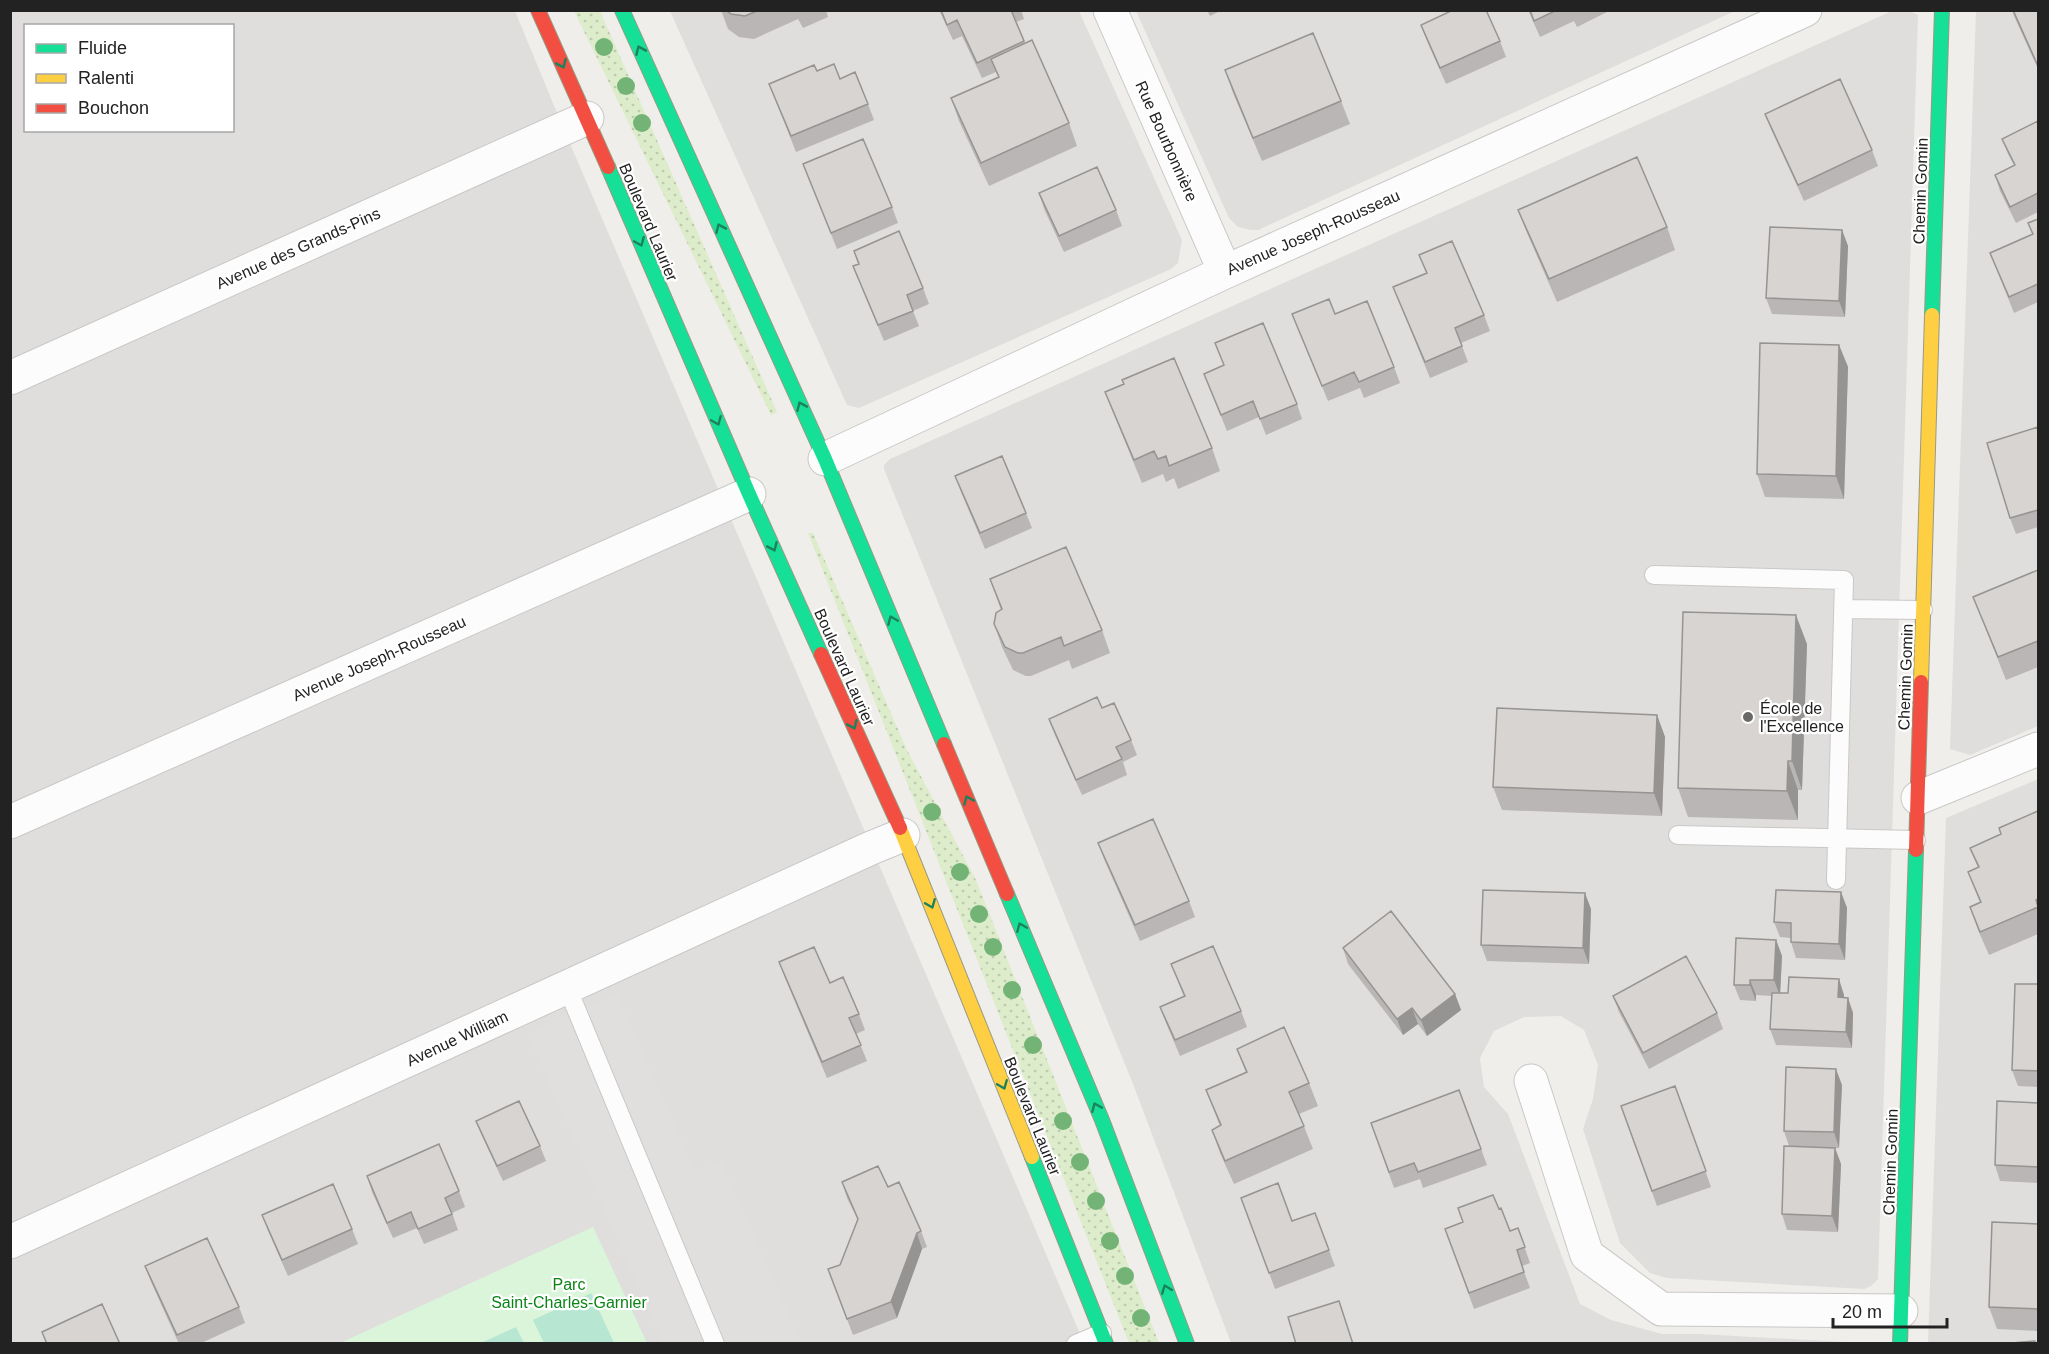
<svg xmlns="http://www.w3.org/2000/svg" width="2049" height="1354" font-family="Helvetica,sans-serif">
  <defs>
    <pattern id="grass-dots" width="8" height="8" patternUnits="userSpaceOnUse" patternTransform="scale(1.5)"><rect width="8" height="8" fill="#ddeccb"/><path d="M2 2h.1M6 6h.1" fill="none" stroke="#bdcaae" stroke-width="1.8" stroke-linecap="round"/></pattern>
  </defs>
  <rect width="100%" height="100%" fill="#f0eeeb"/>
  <path fill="#dfdedc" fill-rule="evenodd" d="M 10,11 L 515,11 L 562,125 L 1084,1343 L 11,1343 ZM 26,26 L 232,26 L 232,130 L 26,130 Z
    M 670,11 L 1079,11 L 1182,240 L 1178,263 L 1171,269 L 859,408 L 847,405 Z
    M 1136,11 L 1735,11 L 1258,230 L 1251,230 L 1238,227 L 1229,218 Z
    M 1892,11 L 1909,11 L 1918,15 L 1878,1279 L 1871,1286 L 1864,1289 L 1667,1278 L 1650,1273 L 1620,1243 L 1583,1129 L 1593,1099 L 1598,1065 L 1584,1030 L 1561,1016 L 1524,1017 L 1494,1031 L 1480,1058 L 1484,1087 L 1508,1114 L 1580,1304 L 1611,1320 L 1662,1334 L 1699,1334 L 1863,1343 L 1231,1343 L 1133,1084 L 884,469 L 884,465 L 890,459 Z
    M 1976,11 L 2038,11 L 2038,726 L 1970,755 L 1950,749 Z
    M 2038,779 L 2038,1343 L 1928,1344 L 1946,818 Z"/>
  <path fill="url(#grass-dots)" d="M 574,11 L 600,11 L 777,412 L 771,415 Z
    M 808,533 L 813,533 L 907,750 L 976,880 L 1159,1343 L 1129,1343 Z"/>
  <path fill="#daf5da" d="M 593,1227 L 647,1343 L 338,1344 Z"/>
  <path fill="#b7e6d2" d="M 591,1293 L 614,1343 L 544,1343 L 533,1320 Z
    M 516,1327 L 524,1343 L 481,1343 Z"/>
  <path fill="#e0dfde" d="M 617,994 L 695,1171 L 721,1161 L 801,1343 L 663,1343 L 527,1034 Z"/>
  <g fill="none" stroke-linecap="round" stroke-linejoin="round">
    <g stroke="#c9c8c7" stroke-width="20">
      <path id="lane" d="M 1654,575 L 1844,580 L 1836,880
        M 1844,609 L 1923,610
        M 1678,835 L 1916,840
        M 567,987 L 715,1344
        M 1076,1344 L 1102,1333"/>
    </g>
    <g stroke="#c9c8c7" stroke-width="35">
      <path id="street" d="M 1110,10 L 1225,272
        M 10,378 L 587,118
        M 825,459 L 1225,272 L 1805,10
        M 1918,798 L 2038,749
        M 10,822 L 749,494
        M 1531,1081 L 1587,1255 L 1661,1309 L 1901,1311
        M 10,1242 L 871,848 L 903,835"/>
    </g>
    <g stroke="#999a82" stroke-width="16">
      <path id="fast" d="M 622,10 L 825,459 L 944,744
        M 608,167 L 749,494 L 821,654
        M 1932,315 L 1942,10
        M 1007,894 L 1102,1120 L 1187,1344
        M 1032,1157 L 1106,1344
        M 1900,1344 L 1916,850"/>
    </g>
    <g stroke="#999a82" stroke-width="16">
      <path id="slow" d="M 1921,682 L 1932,315
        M 900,828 L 1032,1157"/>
    </g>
    <g stroke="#999a82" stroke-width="16">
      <path id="jam" d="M 538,10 L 608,167
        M 821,654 L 900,828
        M 944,744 L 1007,894
        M 1916,850 L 1921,682"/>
    </g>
    <use href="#lane" stroke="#fdfcfc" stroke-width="18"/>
    <use href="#street" stroke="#fdfcfc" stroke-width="33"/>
    <use href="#fast" stroke="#16e098" stroke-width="14"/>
    <use href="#slow" stroke="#ffcf43" stroke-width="14"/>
    <use href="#jam" stroke="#f24e42" stroke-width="14"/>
  </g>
  <g fill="#73b476">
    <circle cx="604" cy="47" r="9"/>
    <circle cx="626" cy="86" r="9"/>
    <circle cx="642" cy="123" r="9"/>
    <circle cx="932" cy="812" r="9"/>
    <circle cx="960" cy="872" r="9"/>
    <circle cx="979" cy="914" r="9"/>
    <circle cx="993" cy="947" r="9"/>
    <circle cx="1012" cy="990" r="9"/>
    <circle cx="1033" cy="1045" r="9"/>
    <circle cx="1063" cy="1121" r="9"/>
    <circle cx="1080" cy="1162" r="9"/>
    <circle cx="1096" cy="1201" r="9"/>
    <circle cx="1110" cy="1241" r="9"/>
    <circle cx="1125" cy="1276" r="9"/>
    <circle cx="1141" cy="1318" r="9"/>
  </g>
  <path fill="#b9b6b5" d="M 721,10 L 826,10 L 828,17 L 803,28 L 798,19 L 754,39 L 739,37 L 728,29 Z
    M 939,10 L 1021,10 L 1024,19 L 1016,22 L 1025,43 L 1069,123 L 1077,146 L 989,186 L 959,121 L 951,98 L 998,77 L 996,72 L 982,78 L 962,36 L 953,40 Z
    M 1207,10 L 1222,10 L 1210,16 Z
    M 1528,10 L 1611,10 L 1577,27 L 1574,21 L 1540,37 Z
    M 2012,10 L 2038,10 L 2038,69 L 2014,16 Z
    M 1421,25 L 1500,41 L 1506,57 L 1446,84 L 1427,41 Z
    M 1225,70 L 1341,101 L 1350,124 L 1262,161 L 1233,93 Z
    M 817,71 L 840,79 L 868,104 L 874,120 L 796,152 L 769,84 Z
    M 1765,114 L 1872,150 L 1878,166 L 1804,201 L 1771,129 Z
    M 2038,121 L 2038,212 L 2016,223 L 2000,191 L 1995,175 L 2014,165 L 2008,154 L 2002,139 Z
    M 803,164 L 892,207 L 898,223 L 837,249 Z
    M 1039,193 L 1116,210 L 1122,226 L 1064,252 L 1044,209 Z
    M 1518,210 L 1667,227 L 1675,250 L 1557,302 L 1527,233 Z
    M 2038,219 L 2038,302 L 2014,313 L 1990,253 L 2032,234 L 2028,223 Z
    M 1842,230 L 1848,246 L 1845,317 L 1772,314 L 1766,298 Z
    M 854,251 L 923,288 L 929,304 L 913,311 L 919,326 L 884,341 L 853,266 L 858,264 Z
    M 1419,255 L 1484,315 L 1490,331 L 1461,343 L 1468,362 L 1430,378 L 1393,287 L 1426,273 Z
    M 1292,314 L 1335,314 L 1394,367 L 1400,383 L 1364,398 L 1360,388 L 1328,401 Z
    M 1215,343 L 1297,404 L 1302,419 L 1266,435 L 1259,417 L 1227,431 L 1204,374 L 1224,366 Z
    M 1839,345 L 1848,367 L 1844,499 L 1765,497 L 1757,474 Z
    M 1105,392 L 1212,448 L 1220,471 L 1178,489 L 1174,478 L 1166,482 L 1163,474 L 1142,483 L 1114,415 Z
    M 2038,427 L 2038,527 L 2016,534 L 2010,518 Z
    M 955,476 L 1026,513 L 1032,528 L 985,549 L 961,492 Z
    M 2038,570 L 2038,667 L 2006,680 L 1973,597 Z
    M 990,579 L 1102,630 L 1110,653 L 1072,669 L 1069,660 L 1031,676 L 1026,676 L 1013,670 L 1002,647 L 994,624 L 1001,610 Z
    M 1807,644 L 1802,790 L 1798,790 L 1798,820 L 1688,817 L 1678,788 Z
    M 1102,708 L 1131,740 L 1137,755 L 1123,762 L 1127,775 L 1082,795 L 1055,735 L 1049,719 Z
    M 1657,715 L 1665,737 L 1662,816 L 1502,810 L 1493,787 Z
    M 2038,811 L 2038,934 L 1989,955 L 1978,930 L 1970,907 L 1980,903 L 1968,872 L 1978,868 L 1970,848 L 2001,834 Z
    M 1098,843 L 1189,901 L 1195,917 L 1140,941 L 1104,859 Z
    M 1841,892 L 1847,908 L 1845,960 L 1796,958 L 1791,942 L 1791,938 L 1780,937 L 1774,922 Z
    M 1591,909 L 1589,964 L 1487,961 L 1481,945 Z
    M 1776,940 L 1782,956 L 1780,993 L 1844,995 L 1844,997 L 1848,998 L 1853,1013 L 1852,1048 L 1776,1045 L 1770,1029 L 1772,996 L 1756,995 L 1756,1001 L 1740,1000 L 1734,985 Z
    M 1343,948 L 1455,994 L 1461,1010 L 1427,1036 L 1418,1024 L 1403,1035 L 1348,964 Z
    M 779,962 L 830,983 L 859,1014 L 865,1030 L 856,1034 L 867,1061 L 827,1078 L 785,978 Z
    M 1171,964 L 1241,1011 L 1247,1027 L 1180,1056 L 1166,1023 L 1160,1007 L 1184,997 Z
    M 2038,984 L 2038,1087 L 2018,1086 L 2012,1070 Z
    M 1613,996 L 1717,1013 L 1723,1029 L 1649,1069 L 1619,1012 Z
    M 1237,1049 L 1309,1083 L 1318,1106 L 1299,1114 L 1313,1149 L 1234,1184 L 1220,1153 L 1212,1130 L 1220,1126 L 1206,1090 L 1246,1073 Z
    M 1842,1085 L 1839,1148 L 1827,1148 L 1835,1148 L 1841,1164 L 1838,1232 L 1787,1230 L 1782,1214 L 1789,1146 L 1784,1131 Z
    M 1675,1086 L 1711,1187 L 1657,1206 L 1621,1106 Z
    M 1459,1090 L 1487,1165 L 1423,1188 L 1420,1179 L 1394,1188 L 1371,1123 Z
    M 2038,1103 L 2038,1183 L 2000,1181 L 1995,1165 Z
    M 476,1121 L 540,1146 L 546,1161 L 503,1181 L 482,1136 Z
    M 367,1176 L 459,1191 L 465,1207 L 452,1213 L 458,1230 L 424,1244 L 417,1228 L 393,1238 L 372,1192 Z
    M 842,1182 L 888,1187 L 921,1231 L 927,1247 L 922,1249 L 897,1318 L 853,1335 L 828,1269 L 840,1265 L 858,1220 L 847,1198 Z
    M 1241,1198 L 1292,1221 L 1315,1213 L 1335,1266 L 1275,1289 Z
    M 1499,1209 L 1510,1231 L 1518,1228 L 1530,1263 L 1522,1266 L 1530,1288 L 1474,1309 L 1445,1229 Z
    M 262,1215 L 352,1229 L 358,1244 L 288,1276 L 268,1231 Z
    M 2038,1224 L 2038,1331 L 1997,1329 L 1989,1307 Z
    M 145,1266 L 239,1307 L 245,1323 L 199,1344 L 179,1344 L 151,1282 Z"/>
  <path fill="#969493" d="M 1842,230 L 1848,246 L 1845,317 L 1839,301 Z
    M 1839,345 L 1848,367 L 1844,499 L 1836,476 Z
    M 1796,615 L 1807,644 L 1802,790 L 1792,761 Z
    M 1657,715 L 1665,737 L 1662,816 L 1654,793 Z
    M 1788,761 L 1798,790 L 1798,820 L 1787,791 Z
    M 1841,892 L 1847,908 L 1845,960 L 1839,944 Z
    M 1585,893 L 1591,909 L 1589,964 L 1583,948 Z
    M 1776,940 L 1782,956 L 1780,996 L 1774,980 Z
    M 1839,979 L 1844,995 L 1844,1013 L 1838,997 Z
    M 1750,980 L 1756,995 L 1756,1001 L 1750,985 Z
    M 1455,994 L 1461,1010 L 1427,1036 L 1421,1020 Z
    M 1848,998 L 1853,1013 L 1852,1048 L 1846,1032 Z
    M 1412,1008 L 1418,1024 L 1403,1035 L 1397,1019 Z
    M 1836,1069 L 1842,1085 L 1839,1148 L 1834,1132 Z
    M 1835,1148 L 1841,1164 L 1838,1232 L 1832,1216 Z
    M 917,1233 L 922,1249 L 897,1318 L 891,1302 Z"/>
  <path fill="#d7d4d2" stroke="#969493" stroke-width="1.5" d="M 726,10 L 759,10 L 745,16 L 731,14 Z
    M 941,10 L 1011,10 L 1024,41 L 977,63 L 957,20 L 947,25 Z
    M 1453,10 L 1486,10 L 1500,41 L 1440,68 L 1421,25 Z
    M 1530,10 L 1557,10 L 1534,21 Z
    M 2013,10 L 2038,10 L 2038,66 Z
    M 1313,33 L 1341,101 L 1253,138 L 1225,70 Z
    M 1032,40 L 1069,123 L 981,163 L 951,98 L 999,77 L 991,59 Z
    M 834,64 L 840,79 L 855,72 L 868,104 L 791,136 L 769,84 L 814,65 L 817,71 Z
    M 1840,79 L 1872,150 L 1798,185 L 1765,114 Z
    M 2038,121 L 2038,193 L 2010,207 L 1995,175 L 2015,165 L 2002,139 Z
    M 863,139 L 892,207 L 831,233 L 803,164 Z
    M 1637,157 L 1667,227 L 1549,279 L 1518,210 Z
    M 1097,167 L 1116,210 L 1059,236 L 1039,193 Z
    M 2038,219 L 2038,284 L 2009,297 L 1990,253 L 2033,234 L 2028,223 Z
    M 1770,227 L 1842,230 L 1839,301 L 1766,298 Z
    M 899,231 L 923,288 L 907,295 L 913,311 L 878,325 L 853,266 L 859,264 L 854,251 Z
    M 1452,241 L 1484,315 L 1455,328 L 1462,346 L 1425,362 L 1393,287 L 1427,273 L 1419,255 Z
    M 1329,299 L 1335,314 L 1367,301 L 1394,367 L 1359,382 L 1354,372 L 1322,386 L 1292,314 Z
    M 1263,323 L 1297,404 L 1260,419 L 1253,401 L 1221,415 L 1204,374 L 1224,365 L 1215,343 Z
    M 1760,343 L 1839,345 L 1836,476 L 1757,474 Z
    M 1174,358 L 1212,448 L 1169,466 L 1166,456 L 1158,459 L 1154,451 L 1134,460 L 1105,392 L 1124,384 L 1122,380 Z
    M 2038,427 L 2038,510 L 2010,518 L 1987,443 Z
    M 1002,456 L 1026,513 L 980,533 L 955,476 Z
    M 1066,547 L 1102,630 L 1064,646 L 1061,637 L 1023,653 L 1018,653 L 1005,647 L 994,624 L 996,613 L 1002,609 L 990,579 Z
    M 2038,570 L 2038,641 L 1998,657 L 1973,597 Z
    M 1683,612 L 1796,615 L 1792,761 L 1788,761 L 1787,791 L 1678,788 Z
    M 1097,697 L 1102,708 L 1114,703 L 1131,740 L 1116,747 L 1122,759 L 1076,780 L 1049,719 Z
    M 1497,708 L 1657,715 L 1654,793 L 1493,787 Z
    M 2038,811 L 2038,899 L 2036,900 L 2038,907 L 1980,932 L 1970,907 L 1981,902 L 1968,872 L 1979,867 L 1970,848 L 2001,834 L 1999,828 Z
    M 1153,819 L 1189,901 L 1135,925 L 1098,843 Z
    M 1483,890 L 1585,893 L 1583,948 L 1481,945 Z
    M 1776,890 L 1841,892 L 1839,944 L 1791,942 L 1791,923 L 1774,922 Z
    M 1391,911 L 1455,994 L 1421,1020 L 1412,1008 L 1397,1019 L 1343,948 Z
    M 1736,938 L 1776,940 L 1774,980 L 1750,980 L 1750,985 L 1734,985 Z
    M 1213,946 L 1241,1011 L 1175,1040 L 1160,1007 L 1185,996 L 1171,964 Z
    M 814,947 L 830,983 L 843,977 L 859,1014 L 849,1018 L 861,1045 L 822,1062 L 779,962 Z
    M 1686,956 L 1717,1013 L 1643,1053 L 1613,996 Z
    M 1789,977 L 1839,979 L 1838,997 L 1848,998 L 1846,1032 L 1770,1029 L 1772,993 L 1788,993 Z
    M 2015,984 L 2038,984 L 2038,1071 L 2012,1070 Z
    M 1284,1027 L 1309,1083 L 1289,1092 L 1304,1126 L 1225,1161 L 1212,1130 L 1221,1125 L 1206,1090 L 1247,1072 L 1237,1049 Z
    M 1786,1067 L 1836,1069 L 1834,1132 L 1784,1131 Z
    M 1675,1086 L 1706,1171 L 1652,1191 L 1621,1106 Z
    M 1459,1090 L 1481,1149 L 1418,1172 L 1414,1163 L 1389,1172 L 1371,1123 Z
    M 519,1101 L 540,1146 L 497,1166 L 476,1121 Z
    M 1997,1101 L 2038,1103 L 2038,1167 L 1995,1165 Z
    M 439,1144 L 459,1191 L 445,1198 L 452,1214 L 418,1229 L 411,1212 L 387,1223 L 367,1176 Z
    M 1784,1146 L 1835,1148 L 1832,1216 L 1782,1214 Z
    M 878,1166 L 888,1187 L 899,1182 L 921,1231 L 917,1233 L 891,1302 L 847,1319 L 828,1269 L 840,1265 L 858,1219 L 842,1182 Z
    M 1278,1183 L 1292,1221 L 1315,1213 L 1329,1250 L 1269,1273 L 1241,1198 Z
    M 333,1184 L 352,1229 L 282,1260 L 262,1215 Z
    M 1493,1195 L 1499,1209 L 1501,1208 L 1510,1231 L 1518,1228 L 1525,1247 L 1517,1250 L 1524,1272 L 1469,1293 L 1445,1229 L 1463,1222 L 1458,1208 Z
    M 1992,1222 L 2038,1224 L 2038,1309 L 1989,1307 Z
    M 207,1238 L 239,1307 L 177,1335 L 145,1266 Z
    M 1339,1301 L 1353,1344 L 1296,1344 L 1288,1317 Z
    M 102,1304 L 120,1344 L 47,1344 L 42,1332 Z
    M 2035,1341 L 2035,1344 L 2000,1344 Z"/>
  <defs><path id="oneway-chevron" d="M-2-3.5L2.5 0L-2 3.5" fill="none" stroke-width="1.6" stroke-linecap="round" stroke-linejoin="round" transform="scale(1.5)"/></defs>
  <g stroke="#1c815d">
    <use href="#oneway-chevron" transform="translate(640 50) rotate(-114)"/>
    <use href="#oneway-chevron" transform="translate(562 64) rotate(66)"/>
    <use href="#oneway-chevron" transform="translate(720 228) rotate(-114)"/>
    <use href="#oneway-chevron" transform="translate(640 242) rotate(67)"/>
    <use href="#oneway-chevron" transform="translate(801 406) rotate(-114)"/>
    <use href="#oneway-chevron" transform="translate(717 421) rotate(67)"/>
    <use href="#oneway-chevron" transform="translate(773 547) rotate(66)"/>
    <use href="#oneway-chevron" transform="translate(892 620) rotate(-113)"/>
    <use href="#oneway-chevron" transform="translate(853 725) rotate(66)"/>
    <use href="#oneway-chevron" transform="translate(968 800) rotate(-113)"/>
    <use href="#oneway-chevron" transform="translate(931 904) rotate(68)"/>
    <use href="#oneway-chevron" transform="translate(1021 927) rotate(-113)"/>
    <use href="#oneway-chevron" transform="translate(1003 1085) rotate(68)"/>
    <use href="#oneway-chevron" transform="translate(1096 1107) rotate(-113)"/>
    <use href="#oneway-chevron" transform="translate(1166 1289) rotate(-111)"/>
  </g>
  <circle fill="#6a6968" stroke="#fff" stroke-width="2" cx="1748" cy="717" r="6"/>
  <g text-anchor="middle" stroke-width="4.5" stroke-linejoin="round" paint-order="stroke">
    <g font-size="16" fill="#222" stroke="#fff">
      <text transform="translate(1167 141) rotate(66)" y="6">Rue Bourbonnière</text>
      <text transform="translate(1920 191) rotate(-88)" y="6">Chemin Gomin</text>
      <text transform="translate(649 222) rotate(67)" y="6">Boulevard Laurier</text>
      <text transform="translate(1313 232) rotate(-24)" y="6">Avenue Joseph-Rousseau</text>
      <text transform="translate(298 248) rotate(-24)" y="6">Avenue des Grands-Pins</text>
      <text transform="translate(379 658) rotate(-24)" y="6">Avenue Joseph-Rousseau</text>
      <text transform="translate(845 667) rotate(66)" y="6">Boulevard Laurier</text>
      <text transform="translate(1905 677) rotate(-88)" y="6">Chemin Gomin</text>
      <text transform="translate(457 1038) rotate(-25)" y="6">Avenue William</text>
      <text transform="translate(1033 1116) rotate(68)" y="6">Boulevard Laurier</text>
      <text transform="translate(1890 1162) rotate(-88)" y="6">Chemin Gomin</text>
    </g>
    <g font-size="16" fill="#222" stroke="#fff" text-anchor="start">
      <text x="1760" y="714">École de<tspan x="1760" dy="18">l'Excellence</tspan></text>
    </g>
    <g font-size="16" fill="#0c8416" stroke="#fff">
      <text x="569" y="1290">Parc<tspan x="569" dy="18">Saint-Charles-Garnier</tspan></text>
    </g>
  </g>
  <rect width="2049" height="1354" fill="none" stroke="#222222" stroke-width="24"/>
  <rect x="24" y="24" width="210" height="108" fill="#ffffff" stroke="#a7a7a7" stroke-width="1.5"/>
  <rect x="36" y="44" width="30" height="9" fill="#16e098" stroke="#a7a7a7" stroke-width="1.5"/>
  <text x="78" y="54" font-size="18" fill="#222222">Fluide</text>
  <rect x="36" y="74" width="30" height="9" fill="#ffcf43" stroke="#a7a7a7" stroke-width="1.5"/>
  <text x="78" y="84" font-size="18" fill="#222222">Ralenti</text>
  <rect x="36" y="104" width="30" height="9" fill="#f24e42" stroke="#a7a7a7" stroke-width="1.5"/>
  <text x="78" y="114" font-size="18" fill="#222222">Bouchon</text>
  <path d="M1833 1318v9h114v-9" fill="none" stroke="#222222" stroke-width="3"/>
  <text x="1842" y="1318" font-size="18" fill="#222222" stroke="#ffffff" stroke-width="4.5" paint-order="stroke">20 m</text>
</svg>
